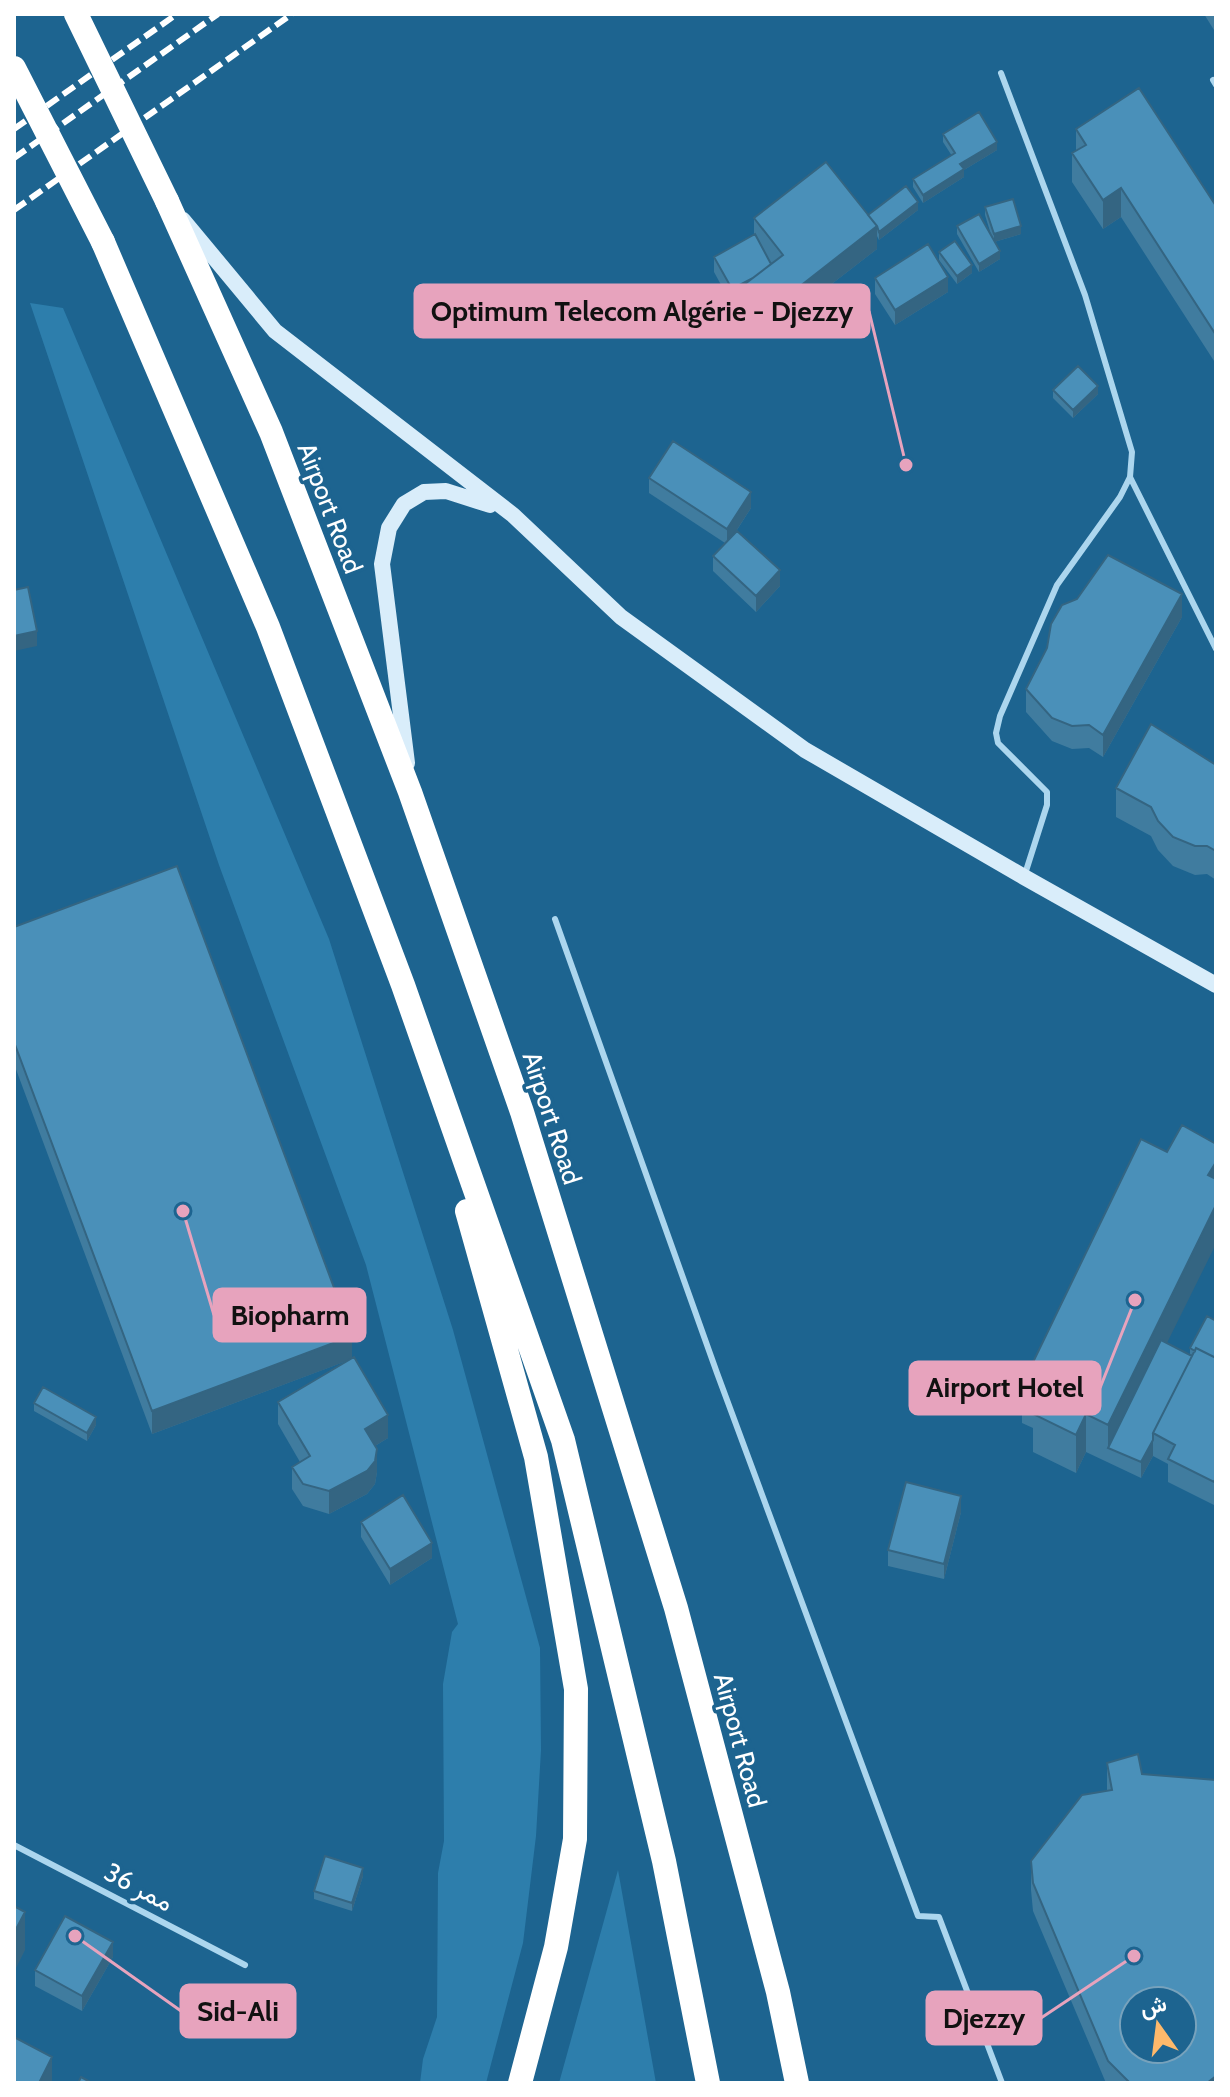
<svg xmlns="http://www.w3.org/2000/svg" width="1230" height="2097" font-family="Cabin,Vazirmatn,sans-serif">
  <rect width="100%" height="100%" fill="#1d6490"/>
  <path fill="#2d7eac" d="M 30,303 L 63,308 L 329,939 L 453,1330 L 540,1648 L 541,1750 L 536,1836 L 523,1943 L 486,2083 L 420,2083 L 423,2059 L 437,2017 L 438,1873 L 444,1841 L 443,1684 L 452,1632 L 458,1624 L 366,1265 L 219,865 Z
    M 618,1870 L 656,2083 L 559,2083 Z"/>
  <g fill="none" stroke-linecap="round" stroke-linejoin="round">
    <path stroke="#acd6ee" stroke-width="6" d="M 1001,73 L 1085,295 L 1132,452 L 1130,477 L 1120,497 L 1057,585 L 1000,716 L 996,733 L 998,743 L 1047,792 L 1047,805 L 1025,874
      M 1213,80 L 1216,85
      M 1130,477 L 1216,649
      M 555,919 L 717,1373 L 918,1916 L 939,1917 L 1002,2083
      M 14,1845 L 245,1965"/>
    <path stroke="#d9edfa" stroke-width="16" d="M 183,220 L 275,331 L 513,515 L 621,617 L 805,750 L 1024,877 L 1216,985
      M 407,763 L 382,564 L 389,528 L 404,504 L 424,492 L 446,491 L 490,505"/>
    <path stroke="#fff" stroke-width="24" d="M 167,201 L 271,432 L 410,792 L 522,1112 L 676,1608 L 778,1992 L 797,2083
      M 103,242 L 268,627 L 403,985 L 563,1440 L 664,1861 L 708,2083
      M 467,1211 L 536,1457 L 576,1689 L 575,1839 L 556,1947 L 520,2083"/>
    <path stroke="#fff" stroke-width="6" stroke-dasharray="14 6" stroke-linecap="butt" d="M 14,129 L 177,14
      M 14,158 L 218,14
      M 14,210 L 292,14"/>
    <path stroke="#fff" stroke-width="24" d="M 76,14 L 167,201
      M 14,68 L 103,242"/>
  </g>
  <path fill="#407c9f" d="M 1204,14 L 1216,14 L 1214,30 Z
    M 1076,129 L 1216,206 L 1216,364 L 1121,217 L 1103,229 L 1072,182 L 1072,153 L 1076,151 Z
    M 943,134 L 997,150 L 964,170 L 964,177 L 923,203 L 913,187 L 913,179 L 952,156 L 943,142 Z
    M 985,207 L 1021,234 L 994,242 L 1000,259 L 979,272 L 957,234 L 957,226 L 992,238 L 985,215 Z
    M 918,210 L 879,240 L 877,236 L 877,249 L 767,334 L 745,306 L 745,298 L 732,305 L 714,272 L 714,257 L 754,235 L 754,218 L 868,215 Z
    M 939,252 L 972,273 L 957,284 L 939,260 Z
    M 875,278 L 948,292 L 895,325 L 875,294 Z
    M 1053,390 L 1098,394 L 1073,418 L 1053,398 Z
    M 649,478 L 751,508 L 735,533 L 780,586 L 756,612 L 713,571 L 713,556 L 725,543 L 649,493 Z
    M 1182,617 L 1103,757 L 1089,748 L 1072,749 L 1052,741 L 1026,712 L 1026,689 Z
    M 1216,765 L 1216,880 L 1207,874 L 1195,875 L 1173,866 L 1158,850 L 1151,836 L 1116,817 L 1116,788 Z
    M 14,927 L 352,1358 L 388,1438 L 375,1446 L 377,1472 L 375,1484 L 367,1494 L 329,1514 L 303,1506 L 292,1489 L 292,1467 L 300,1462 L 278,1424 L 278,1402 L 349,1360 L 152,1434 L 14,1064 Z
    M 1216,1321 L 1214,1505 L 1168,1482 L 1168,1464 L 1153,1456 L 1141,1478 L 1086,1452 L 1076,1473 L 1033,1452 L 1033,1428 L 1022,1423 L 1022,1385 L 1167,1343 L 1190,1355 L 1190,1348 Z
    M 34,1403 L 96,1425 L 87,1441 L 34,1411 Z
    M 961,1512 L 944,1579 L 888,1566 L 888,1550 Z
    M 361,1522 L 432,1558 L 390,1585 L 361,1537 Z
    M 1107,1763 L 1142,1774 L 1216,2083 L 1106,2083 L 1033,1911 L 1031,1890 L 1031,1861 L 1107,1791 Z
    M 363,1876 L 352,1911 L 314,1899 L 314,1891 Z
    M 113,1957 L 82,2011 L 35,1986 L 35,1970 Z"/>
  <path fill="#346582" d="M 1214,14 L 1216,14 L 1216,29 L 1214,30 Z
    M 997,142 L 997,150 L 964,170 L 964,177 L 923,203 L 923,195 L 960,164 Z
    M 1121,188 L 1121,217 L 1103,229 L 1103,200 Z
    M 918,202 L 918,210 L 879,240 L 879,232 Z
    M 877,226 L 877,249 L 767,334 L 767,312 Z
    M 1021,226 L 1021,234 L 994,242 L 994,234 Z
    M 1000,251 L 1000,259 L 979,272 L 979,264 Z
    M 972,265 L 972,273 L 957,284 L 957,276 Z
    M 773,267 L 745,284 L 745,298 L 732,305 L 732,289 Z
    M 948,277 L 948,292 L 895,325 L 895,310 Z
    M 1098,386 L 1098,394 L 1073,418 L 1073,410 Z
    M 751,492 L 751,508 L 727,545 L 727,529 Z
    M 780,570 L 780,586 L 756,612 L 756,596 Z
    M 1182,594 L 1182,617 L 1103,757 L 1103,735 Z
    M 37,631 L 37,646 L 14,651 L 14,636 Z
    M 1216,1162 L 1216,1201 L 1208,1175 Z
    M 1216,1205 L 1216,1244 L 1114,1450 L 1108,1448 L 1108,1425 Z
    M 352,1336 L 352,1359 L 152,1434 L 152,1411 Z
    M 1086,1414 L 1086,1452 L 1076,1473 L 1076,1435 Z
    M 388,1415 L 388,1438 L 365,1452 L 365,1429 Z
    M 96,1417 L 96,1425 L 87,1441 L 87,1433 Z
    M 1153,1440 L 1153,1456 L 1141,1478 L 1141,1462 Z
    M 377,1449 L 377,1472 L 375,1484 L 367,1494 L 329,1514 L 329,1491 Z
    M 1216,1478 L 1216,1501 L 1214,1505 L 1214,1482 Z
    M 961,1496 L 961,1512 L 944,1579 L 944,1564 Z
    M 432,1543 L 432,1558 L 390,1585 L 390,1569 Z
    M 363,1868 L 363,1876 L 352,1911 L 352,1903 Z
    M 25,1912 L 25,1950 L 14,1972 L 14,1933 Z
    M 113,1942 L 113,1957 L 82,2011 L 82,1996 Z
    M 52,2057 L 52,2083 L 39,2083 Z
    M 1216,2076 L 1216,2083 L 1207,2083 Z"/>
  <path fill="#4a90b9" stroke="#346582" stroke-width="2" fill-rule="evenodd" d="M 1139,88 L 1216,206 L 1216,335 L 1121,188 L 1103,200 L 1072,153 L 1086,145 L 1076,129 Z
    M 979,112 L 997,142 L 960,164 L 964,169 L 923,195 L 913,179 L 955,153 L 943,134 Z
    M 826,162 L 877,226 L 767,312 L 745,284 L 783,255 L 754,218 Z
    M 906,186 L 918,202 L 879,232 L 877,226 L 868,215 Z
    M 1013,199 L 1021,226 L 994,234 L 985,207 Z
    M 979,214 L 1000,251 L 979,264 L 957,226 Z
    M 755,234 L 771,264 L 753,278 L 732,289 L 714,257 Z
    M 955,241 L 972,265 L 957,276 L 939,252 Z
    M 928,244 L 948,277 L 895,310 L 875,278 Z
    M 1078,366 L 1098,386 L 1073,410 L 1053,390 Z
    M 673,441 L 751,492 L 727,529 L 649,478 Z
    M 737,531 L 780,570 L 756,596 L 713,556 Z
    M 1108,555 L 1182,594 L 1103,735 L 1089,725 L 1072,726 L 1052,718 L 1026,689 L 1047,648 L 1051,624 L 1062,605 L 1077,599 Z
    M 28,587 L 37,631 L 14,636 L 14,590 Z
    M 1151,724 L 1216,765 L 1216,851 L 1207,846 L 1195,846 L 1173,837 L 1158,821 L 1151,807 L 1116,788 Z
    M 177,866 L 352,1336 L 152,1411 L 14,1042 L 14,927 Z
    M 1182,1125 L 1216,1144 L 1216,1162 L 1208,1175 L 1216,1179 L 1216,1205 L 1108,1425 L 1086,1414 L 1076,1435 L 1033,1414 L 1047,1395 L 1022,1385 L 1141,1139 L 1167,1152 Z
    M 1207,1316 L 1216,1321 L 1216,1358 L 1196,1348 L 1195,1351 L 1190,1348 Z
    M 1161,1340 L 1192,1356 L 1153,1433 L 1153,1440 L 1141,1462 L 1108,1448 Z
    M 1196,1348 L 1216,1358 L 1216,1478 L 1214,1482 L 1168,1459 L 1175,1445 L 1153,1433 Z
    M 354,1357 L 388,1415 L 365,1429 L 377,1449 L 375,1461 L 367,1471 L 329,1491 L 303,1484 L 292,1467 L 310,1456 L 278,1402 Z
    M 43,1387 L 96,1417 L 87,1433 L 34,1403 Z
    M 906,1482 L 961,1496 L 944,1564 L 888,1550 Z
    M 403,1495 L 432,1543 L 390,1569 L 361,1522 Z
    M 1138,1754 L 1142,1774 L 1216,1780 L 1216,2076 L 1207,2083 L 1129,2082 L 1108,2061 L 1033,1883 L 1031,1861 L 1082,1795 L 1112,1790 L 1107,1763 ZM 1134,2001 L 1182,2001 L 1182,2049 L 1134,2049 Z
    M 325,1856 L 363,1868 L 352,1903 L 314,1891 Z
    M 14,1906 L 25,1912 L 14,1933 Z
    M 65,1916 L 113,1942 L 82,1996 L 35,1970 Z
    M 14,2037 L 52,2057 L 39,2083 L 14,2083 Z
    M 81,2077 L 92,2083 L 78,2083 Z"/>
  <g text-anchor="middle" stroke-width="7" stroke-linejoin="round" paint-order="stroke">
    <g font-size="26" fill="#fff" stroke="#1d6490">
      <text transform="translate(330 508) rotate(69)" y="9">Airport Road</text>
      <text transform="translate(552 1118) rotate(72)" y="9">Airport Road</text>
      <text transform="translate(740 1740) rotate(75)" y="9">Airport Road</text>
      <text transform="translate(139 1887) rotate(28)" y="9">ممر 36</text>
    </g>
  </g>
  <path fill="none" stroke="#e7a3bd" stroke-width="3" d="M906 465L869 311M183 1211L214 1315M1135 1300L1100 1388M75 1936L181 2011M1134 1956L1041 2018"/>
  <g fill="#e7a3bd" stroke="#1d6490" stroke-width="3">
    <circle cx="906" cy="465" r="8"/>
    <circle cx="183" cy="1211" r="8"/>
    <circle cx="1135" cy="1300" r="8"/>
    <circle cx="75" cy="1936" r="8"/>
    <circle cx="1134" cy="1956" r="8"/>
  </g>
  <g fill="#e7a3bd" stroke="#e7a3bd" stroke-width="3">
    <rect x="415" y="285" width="454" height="52" rx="8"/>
    <rect x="214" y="1289" width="151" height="52" rx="8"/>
    <rect x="910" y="1362" width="190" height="52" rx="8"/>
    <rect x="181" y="1985" width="114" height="52" rx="8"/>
    <rect x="927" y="1992" width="114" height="52" rx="8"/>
  </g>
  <g font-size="28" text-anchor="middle" font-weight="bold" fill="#111">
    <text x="642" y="321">Optimum Telecom Algérie - Djezzy</text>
    <text x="290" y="1325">Biopharm</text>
    <text x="1005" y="1397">Airport Hotel</text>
    <text x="238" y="2021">Sid-Ali</text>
    <text x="984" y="2028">Djezzy</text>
  </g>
  <rect width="1230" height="2097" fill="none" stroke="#ffffff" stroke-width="32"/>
  <g transform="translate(1158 2025) rotate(346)"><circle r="38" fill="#1d6490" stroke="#77a2bc" stroke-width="2"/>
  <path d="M0-6L14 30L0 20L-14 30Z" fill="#feb96b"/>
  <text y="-12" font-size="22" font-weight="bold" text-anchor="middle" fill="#ffffff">ش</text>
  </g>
</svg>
